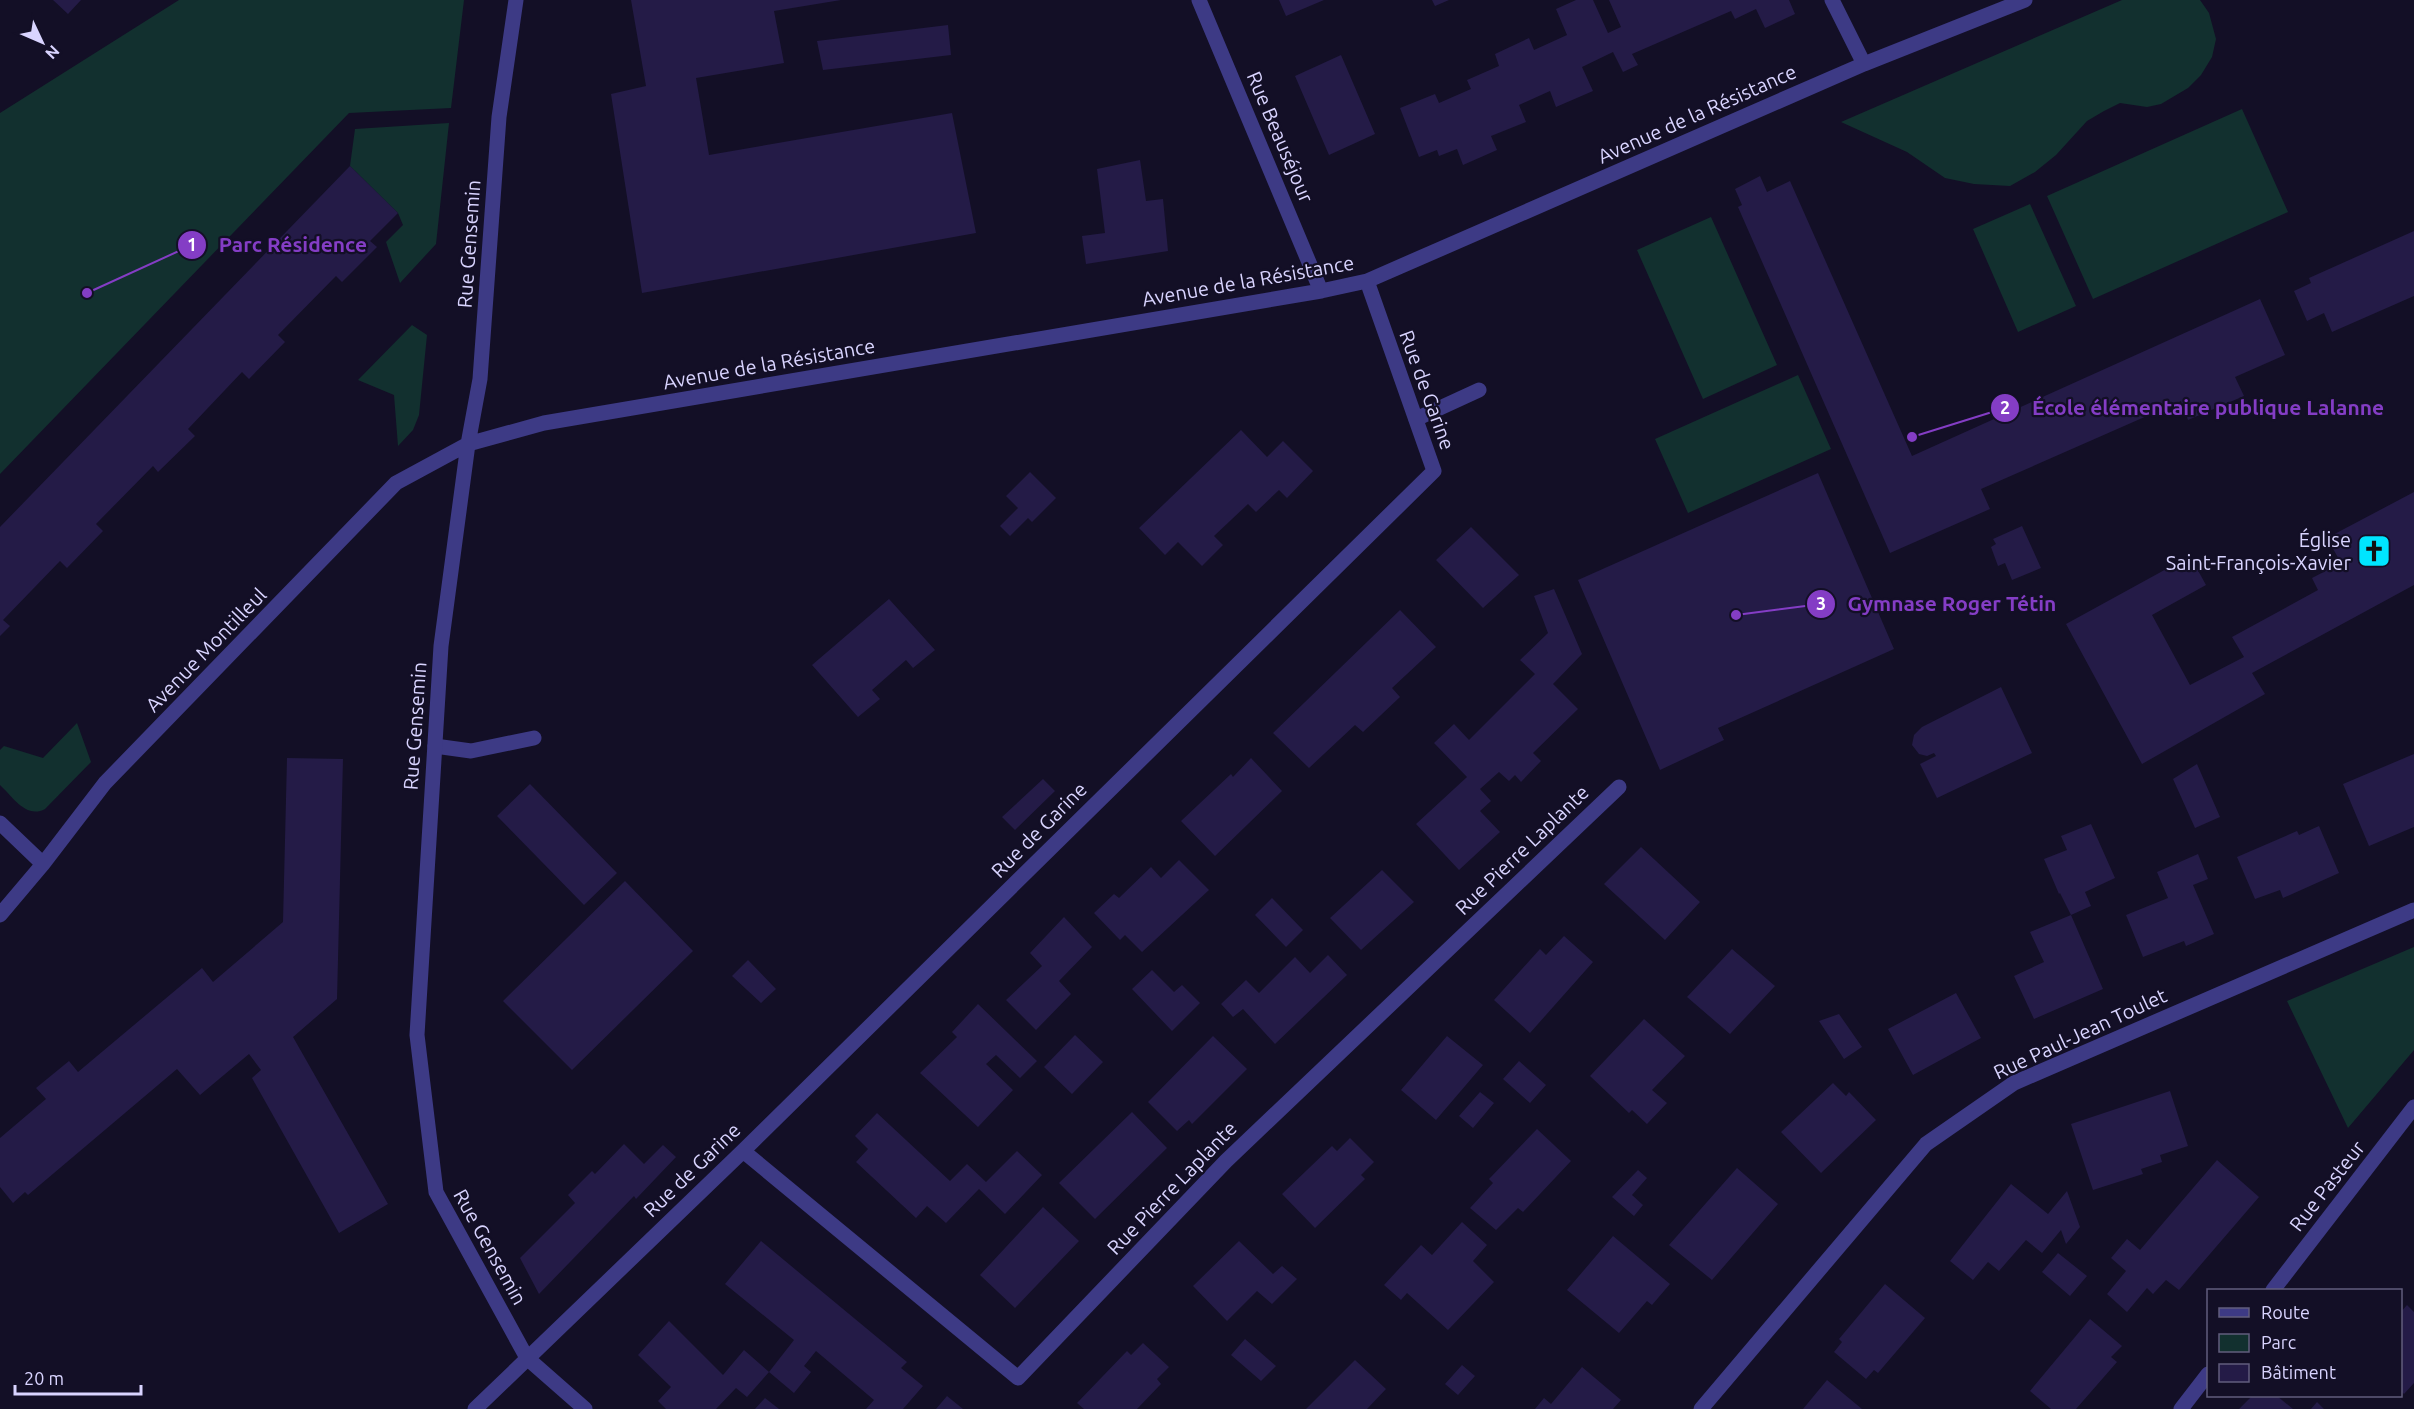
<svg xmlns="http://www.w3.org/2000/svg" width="2414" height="1409" font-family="Ubuntu,sans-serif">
  <rect width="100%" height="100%" fill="#130f26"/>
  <path fill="#12302f" d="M 179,0 L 464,0 L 451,108 L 349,113 L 0,474 L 0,113 Z
    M 2122,0 L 2200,0 L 2209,13 L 2216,39 L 2212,57 L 2201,75 L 2188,88 L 2161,104 L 2147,107 L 2120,103 L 2104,111 L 2087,121 L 2056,155 L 2035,172 L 2010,186 L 1974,184 L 1945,178 L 1907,152 L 1841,122 Z
    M 2242,109 L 2288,212 L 2093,299 L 2047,196 Z
    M 449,123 L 436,244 L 400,283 L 386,242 L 403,225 L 398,213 L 350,166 L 355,129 Z
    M 2030,204 L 2076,306 L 2018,332 L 1973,229 Z
    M 1711,217 L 1777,365 L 1703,399 L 1637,250 Z
    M 412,325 L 427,335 L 419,415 L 413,430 L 398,446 L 394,395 L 358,380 Z
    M 1798,375 L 1831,449 L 1688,513 L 1655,439 Z
    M 77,723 L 91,762 L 45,809 C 26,819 13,797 0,785 L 0,750 L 4,746 L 43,758 Z
    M 2414,947 L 2414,1050 L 2348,1128 L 2287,1001 Z"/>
  <path fill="#241b47" d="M 53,0 L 81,0 L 68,14 Z
    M 631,0 L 841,0 L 774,11 L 784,63 L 696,78 L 709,155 L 952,113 L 976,233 L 642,293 L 611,94 L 646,86 Z
    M 1279,0 L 1324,0 L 1286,16 Z
    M 1432,0 L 1449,0 L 1435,6 Z
    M 1576,0 L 1593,0 L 1608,33 L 1621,27 L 1609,0 L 1789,0 L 1795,14 L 1765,28 L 1756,9 L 1735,19 L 1731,11 L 1632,54 L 1638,65 L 1623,72 L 1613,52 L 1582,67 L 1593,91 L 1556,107 L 1550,91 L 1519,105 L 1526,122 L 1491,136 L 1497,150 L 1463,165 L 1457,149 L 1439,156 L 1437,150 L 1419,157 L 1400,108 L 1435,94 L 1439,103 L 1471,89 L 1467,80 L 1499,66 L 1495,54 L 1529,38 L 1534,50 L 1567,35 L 1556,9 Z
    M 948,25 L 951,55 L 823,70 L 817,41 Z
    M 1341,55 L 1375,134 L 1329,155 L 1295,76 Z
    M 1140,160 L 1146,201 L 1163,199 L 1168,251 L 1086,264 L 1082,236 L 1105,233 L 1097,169 Z
    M 350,166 L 398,213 L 370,241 L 377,247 L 342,282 L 336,276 L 278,335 L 285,342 L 249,379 L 242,372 L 188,429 L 195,436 L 158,472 L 153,466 L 96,524 L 103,531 L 67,568 L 60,561 L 3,620 L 10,626 L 0,636 L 0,527 Z
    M 1760,176 L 1767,192 L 1790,181 L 1912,456 L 2260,299 L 2285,355 L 2235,377 L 2244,396 L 2188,420 L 2181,401 L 1981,489 L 1990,509 L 1890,553 L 1738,207 L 1742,205 L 1735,189 Z
    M 2414,231 L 2414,296 L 2332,332 L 2324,313 L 2307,321 L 2294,291 L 2311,283 L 2309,278 Z
    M 1241,430 L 1267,457 L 1283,441 L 1313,471 L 1287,498 L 1279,490 L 1256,512 L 1248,504 L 1214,536 L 1223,545 L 1202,566 L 1178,542 L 1165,555 L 1139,528 Z
    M 1030,472 L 1056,498 L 1032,522 L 1028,518 L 1010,536 L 1000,526 L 1018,508 L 1006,496 Z
    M 1818,473 L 1894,649 L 1718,728 L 1724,740 L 1660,770 L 1578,580 Z
    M 2414,492 L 2414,585 L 2252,673 L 2265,694 L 2142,764 L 2066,624 L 2190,556 L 2206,585 L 2152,615 L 2190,685 L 2244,657 L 2232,637 L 2318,590 L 2312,578 L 2341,563 L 2327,538 Z
    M 2022,526 L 2041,568 L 2012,580 L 2005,563 L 1998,566 L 1991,547 L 1996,544 L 1993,539 Z
    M 1471,527 L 1519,575 L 1483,608 L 1436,560 Z
    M 1554,589 L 1582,654 L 1553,684 L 1578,709 L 1533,753 L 1541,761 L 1521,782 L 1515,775 L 1509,781 L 1499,772 L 1480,789 L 1491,801 L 1480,811 L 1500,832 L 1459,870 L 1416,824 L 1467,777 L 1434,743 L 1454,724 L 1469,740 L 1535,674 L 1520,660 L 1548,633 L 1534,596 Z
    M 889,599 L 935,650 L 913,668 L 906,660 L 872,690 L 880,699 L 858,717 L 812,665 Z
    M 1400,610 L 1436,647 L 1392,688 L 1400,697 L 1381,715 L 1363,732 L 1355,725 L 1309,768 L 1273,733 Z
    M 2001,687 L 2032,753 L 1937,798 L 1920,764 L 1936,756 L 1934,753 L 1927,756 L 1919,754 L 1912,745 L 1914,735 L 1922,727 Z
    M 2414,754 L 2414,827 L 2369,846 L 2343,784 Z
    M 287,758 L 343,759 L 337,999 L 293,1037 L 388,1204 L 339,1233 L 252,1078 L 261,1070 L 249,1054 L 200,1095 L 177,1069 L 28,1195 L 25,1192 L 13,1203 L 0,1187 L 0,1138 L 46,1099 L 36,1088 L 69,1061 L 78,1072 L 202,968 L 213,982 L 283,922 Z
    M 1251,758 L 1282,791 L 1215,856 L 1181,821 L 1231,774 L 1233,777 Z
    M 2197,764 L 2220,817 L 2195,828 L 2173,779 Z
    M 1043,779 L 1055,791 L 1015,830 L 1002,817 Z
    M 530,784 L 617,873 L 584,905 L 497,816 Z
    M 2091,824 L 2115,878 L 2085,892 L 2091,906 L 2071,915 L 2060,893 L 2059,894 L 2044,859 L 2067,850 L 2061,836 Z
    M 2319,826 L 2339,873 L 2283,898 L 2280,890 L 2255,899 L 2237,857 L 2297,831 L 2299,835 Z
    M 1641,847 L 1700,902 L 1665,940 L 1604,884 Z
    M 2198,854 L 2208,879 L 2193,885 L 2214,934 L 2186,946 L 2184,941 L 2143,957 L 2126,915 L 2168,898 L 2157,872 Z
    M 1179,860 L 1209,890 L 1142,952 L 1125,935 L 1120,940 L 1094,913 L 1114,894 L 1119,898 L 1151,867 L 1161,878 Z
    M 1382,870 L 1414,902 L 1361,950 L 1330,918 Z
    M 625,881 L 693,951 L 572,1070 L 503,1001 Z
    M 1272,898 L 1303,930 L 1286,947 L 1255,915 Z
    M 2071,915 L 2103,989 L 2034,1019 L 2014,976 L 2044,962 L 2030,932 Z
    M 1064,917 L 1092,947 L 1059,981 L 1071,994 L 1036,1030 L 1006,1000 L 1042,966 L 1030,953 Z
    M 1564,936 L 1593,962 L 1530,1033 L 1494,1000 L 1540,949 L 1546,955 Z
    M 1732,949 L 1775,986 L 1730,1034 L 1687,997 Z
    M 1328,955 L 1347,975 L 1275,1044 L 1243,1009 L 1233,1017 L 1221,1004 L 1246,980 L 1259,993 L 1295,957 L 1310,973 Z
    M 748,960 L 776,989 L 761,1003 L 732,976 Z
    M 1152,970 L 1174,992 L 1182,985 L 1200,1003 L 1172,1031 L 1132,989 Z
    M 1956,993 L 1981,1038 L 1913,1075 L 1888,1029 Z
    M 978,1004 L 1037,1061 L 1020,1078 L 996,1055 L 986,1064 L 1013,1090 L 978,1127 L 920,1073 L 957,1037 L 952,1032 Z
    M 1839,1014 L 1862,1047 L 1844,1059 L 1819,1021 Z
    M 1644,1019 L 1685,1056 L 1652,1090 L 1667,1103 L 1647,1124 L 1632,1110 L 1629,1113 L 1590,1076 Z
    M 1075,1035 L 1103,1062 L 1072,1094 L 1044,1067 Z
    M 1213,1036 L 1247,1069 L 1192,1124 L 1189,1120 L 1177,1131 L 1148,1102 Z
    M 1447,1036 L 1483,1065 L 1436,1120 L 1401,1090 Z
    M 1519,1061 L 1546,1085 L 1530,1103 L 1503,1079 Z
    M 1833,1083 L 1846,1096 L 1849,1092 L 1876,1120 L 1821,1173 L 1781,1132 Z
    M 2170,1091 L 2188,1146 L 2160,1155 L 2162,1162 L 2141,1169 L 2143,1174 L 2093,1190 L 2071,1124 Z
    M 1480,1092 L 1494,1103 L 1473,1128 L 1459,1116 Z
    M 1132,1112 L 1167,1148 L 1095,1219 L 1059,1183 Z
    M 877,1113 L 950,1181 L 967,1164 L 986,1182 L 1017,1151 L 1042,1175 L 1005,1214 L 979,1189 L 946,1223 L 927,1206 L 916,1218 L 856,1162 L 868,1149 L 855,1136 Z
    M 1537,1129 L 1571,1161 L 1523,1212 L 1518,1208 L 1496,1230 L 1470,1208 L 1493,1183 L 1489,1179 Z
    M 1350,1138 L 1374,1162 L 1361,1175 L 1365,1179 L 1315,1228 L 1282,1194 L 1332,1146 L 1337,1151 Z
    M 624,1144 L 644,1164 L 663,1145 L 676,1157 L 636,1199 L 634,1196 L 539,1294 L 520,1258 L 575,1203 L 568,1195 L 592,1171 L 595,1174 Z
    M 2217,1160 L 2259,1197 L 2179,1290 L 2166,1280 L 2153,1294 L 2147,1288 L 2127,1312 L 2107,1294 L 2126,1271 L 2111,1258 L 2127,1239 L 2140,1250 Z
    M 1737,1168 L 1778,1204 L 1712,1280 L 1669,1245 Z
    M 1638,1170 L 1647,1178 L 1632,1195 L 1643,1205 L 1634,1216 L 1612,1197 Z
    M 2011,1184 L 2048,1214 L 2067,1191 L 2080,1227 L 2066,1244 L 2061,1230 L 2042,1253 L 2026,1240 L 1999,1271 L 1988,1262 L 1973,1280 L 1950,1261 Z
    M 1043,1207 L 1079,1241 L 1015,1308 L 980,1275 Z
    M 1462,1222 L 1487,1245 L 1473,1261 L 1494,1282 L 1448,1330 L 1407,1293 L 1401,1300 L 1384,1285 L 1421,1245 L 1432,1255 Z
    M 1613,1236 L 1670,1284 L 1652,1305 L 1647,1301 L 1619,1333 L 1567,1290 Z
    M 761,1241 L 907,1362 L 901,1368 L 923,1386 L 903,1409 L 866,1409 L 874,1400 L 816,1351 L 804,1366 L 811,1372 L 794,1393 L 769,1372 L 747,1397 L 736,1388 L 716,1409 L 666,1409 L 658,1401 L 671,1387 L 638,1355 L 669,1321 L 723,1375 L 744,1350 L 769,1372 L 794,1340 L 725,1284 Z
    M 1239,1241 L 1273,1274 L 1282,1266 L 1297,1279 L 1272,1304 L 1257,1291 L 1227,1321 L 1193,1286 Z
    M 2058,1253 L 2087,1276 L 2070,1296 L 2042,1272 Z
    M 1885,1284 L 1925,1318 L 1878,1373 L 1874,1370 L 1866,1379 L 1834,1352 L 1842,1342 L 1839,1339 Z
    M 2407,1305 L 2414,1312 L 2414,1383 L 2404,1394 L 2400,1390 L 2400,1313 Z
    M 2090,1319 L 2122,1346 L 2111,1357 L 2117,1362 L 2076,1409 L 2051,1409 L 2030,1391 Z
    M 1245,1339 L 1276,1366 L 1261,1381 L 1231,1355 Z
    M 1143,1343 L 1169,1367 L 1157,1379 L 1161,1384 L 1137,1409 L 1084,1409 L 1077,1403 L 1127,1351 L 1131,1355 Z
    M 1355,1360 L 1386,1389 L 1367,1409 L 1306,1409 Z
    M 1462,1365 L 1475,1376 L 1458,1395 L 1445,1384 Z
    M 1582,1367 L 1621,1400 L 1613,1409 L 1535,1409 L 1544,1398 L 1551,1404 Z
    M 1827,1380 L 1862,1409 L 1803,1409 Z
    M 947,1396 L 963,1409 L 936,1409 Z
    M 2252,1396 L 2277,1396 L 2293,1409 L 2239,1409 Z
    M 765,1398 L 779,1409 L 755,1409 Z
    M 2317,1402 L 2324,1409 L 2311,1409 Z"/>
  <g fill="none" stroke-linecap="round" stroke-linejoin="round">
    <path stroke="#3d3a85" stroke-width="15" d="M 1416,419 L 1479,390
      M 435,746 L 471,751 L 534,738"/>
    <path stroke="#3d3a85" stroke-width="15" d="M 516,0 L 499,117 L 480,379 L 468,444 L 441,646 L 417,1035 L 436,1192 L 527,1358 L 585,1409
      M 1199,0 L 1321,291
      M 1832,0 L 1864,64
      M 0,823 L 43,864
      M 0,915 L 43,864 L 105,783 L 396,483 L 468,444 L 544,423 L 1321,291 L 1367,281 L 1864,64 L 2025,0
      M 743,1151 L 1018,1378 L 1226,1161 L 1619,787
      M 2273,1290 L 2414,1107
      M 475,1409 L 743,1151 L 1434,471 L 1367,281
      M 1701,1409 L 1926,1144 L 2014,1083 L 2414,910
      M 2181,1409 L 2208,1374"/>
  </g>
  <defs>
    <g id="church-square" transform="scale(1.725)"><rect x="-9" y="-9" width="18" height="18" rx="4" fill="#00e5ff" stroke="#130f26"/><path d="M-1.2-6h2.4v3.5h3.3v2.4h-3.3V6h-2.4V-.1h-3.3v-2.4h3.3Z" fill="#111"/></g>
  </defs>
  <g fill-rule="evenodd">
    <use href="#church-square" x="2374" y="551"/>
  </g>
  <g text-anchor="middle" stroke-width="4.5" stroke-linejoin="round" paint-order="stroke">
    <g font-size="20" fill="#d9d4ff" stroke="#130f26">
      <text transform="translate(1697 114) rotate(-24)" y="7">Avenue de la Résistance</text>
      <text transform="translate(1280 137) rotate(67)" y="7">Rue Beauséjour</text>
      <text transform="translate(469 244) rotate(-86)" y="7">Rue Gensemin</text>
      <text transform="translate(1248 281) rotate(-10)" y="7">Avenue de la Résistance</text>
      <text transform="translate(769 364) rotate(-10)" y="7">Avenue de la Résistance</text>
      <text transform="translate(1427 390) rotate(70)" y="7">Rue de Garine</text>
      <text transform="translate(206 650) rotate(-46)" y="7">Avenue Montilleul</text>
      <text transform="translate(415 726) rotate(-86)" y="7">Rue Gensemin</text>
      <text transform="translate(1039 830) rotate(-45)" y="7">Rue de Garine</text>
      <text transform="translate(1522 850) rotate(-44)" y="7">Rue Pierre Laplante</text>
      <text transform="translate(2080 1034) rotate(-25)" y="7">Rue Paul-Jean Toulet</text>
      <text transform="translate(692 1170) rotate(-44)" y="7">Rue de Garine</text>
      <text transform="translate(2327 1186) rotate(-52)" y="7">Rue Pasteur</text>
      <text transform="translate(1172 1188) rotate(-46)" y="7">Rue Pierre Laplante</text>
      <text transform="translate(490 1247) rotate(61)" y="7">Rue Gensemin</text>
    </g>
    <g font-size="20" fill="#d9d4ff" stroke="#130f26" text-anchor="end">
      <text x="2351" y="547">Église<tspan x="2351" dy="23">Saint-François-Xavier</tspan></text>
    </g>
  </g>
  <path fill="none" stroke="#843dc5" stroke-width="2" d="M87 293L192 245M1912 437L2005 408M1736 615L1821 604"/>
  <g fill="#843dc5" stroke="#130f26" stroke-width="2">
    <circle cx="87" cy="293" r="6"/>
    <circle cx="1912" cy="437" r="6"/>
    <circle cx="1736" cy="615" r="6"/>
    <circle cx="192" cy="245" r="15"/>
    <circle cx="2005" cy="408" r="15"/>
    <circle cx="1821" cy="604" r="15"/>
  </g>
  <g font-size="18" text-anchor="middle" font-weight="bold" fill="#fff">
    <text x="192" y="251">1</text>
    <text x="2005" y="414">2</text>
    <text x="1821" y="610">3</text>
  </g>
  <g font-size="21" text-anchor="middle" font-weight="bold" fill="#843dc5" stroke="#130f26" stroke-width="4.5" stroke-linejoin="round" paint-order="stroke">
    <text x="293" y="252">Parc Résidence</text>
    <text x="2208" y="415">École élémentaire publique Lalanne</text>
    <text x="1952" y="611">Gymnase Roger Tétin</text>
  </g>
  <rect x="2207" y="1289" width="195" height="108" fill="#130f26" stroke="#625e7d" stroke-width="1.5"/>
  <rect x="2219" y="1308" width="30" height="9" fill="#3d3a85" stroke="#625e7d" stroke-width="1.5"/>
  <text x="2261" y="1319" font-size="18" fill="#d9d4ff">Route</text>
  <rect x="2219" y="1334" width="30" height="18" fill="#12302f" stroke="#625e7d" stroke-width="1.5"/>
  <text x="2261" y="1349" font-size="18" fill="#d9d4ff">Parc</text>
  <rect x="2219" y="1364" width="30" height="18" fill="#241b47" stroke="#625e7d" stroke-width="1.5"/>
  <text x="2261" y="1379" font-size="18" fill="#d9d4ff">Bâtiment</text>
  <g transform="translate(42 42) rotate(134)" stroke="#130f26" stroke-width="4.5" paint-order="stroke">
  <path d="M0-4.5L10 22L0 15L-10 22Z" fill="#d9d4ff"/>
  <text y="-9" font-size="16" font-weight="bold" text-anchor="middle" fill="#d9d4ff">N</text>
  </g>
  <path d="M15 1385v9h126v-9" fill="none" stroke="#d9d4ff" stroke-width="3"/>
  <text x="24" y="1385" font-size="18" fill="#d9d4ff" stroke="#130f26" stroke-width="4.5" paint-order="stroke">20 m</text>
</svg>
